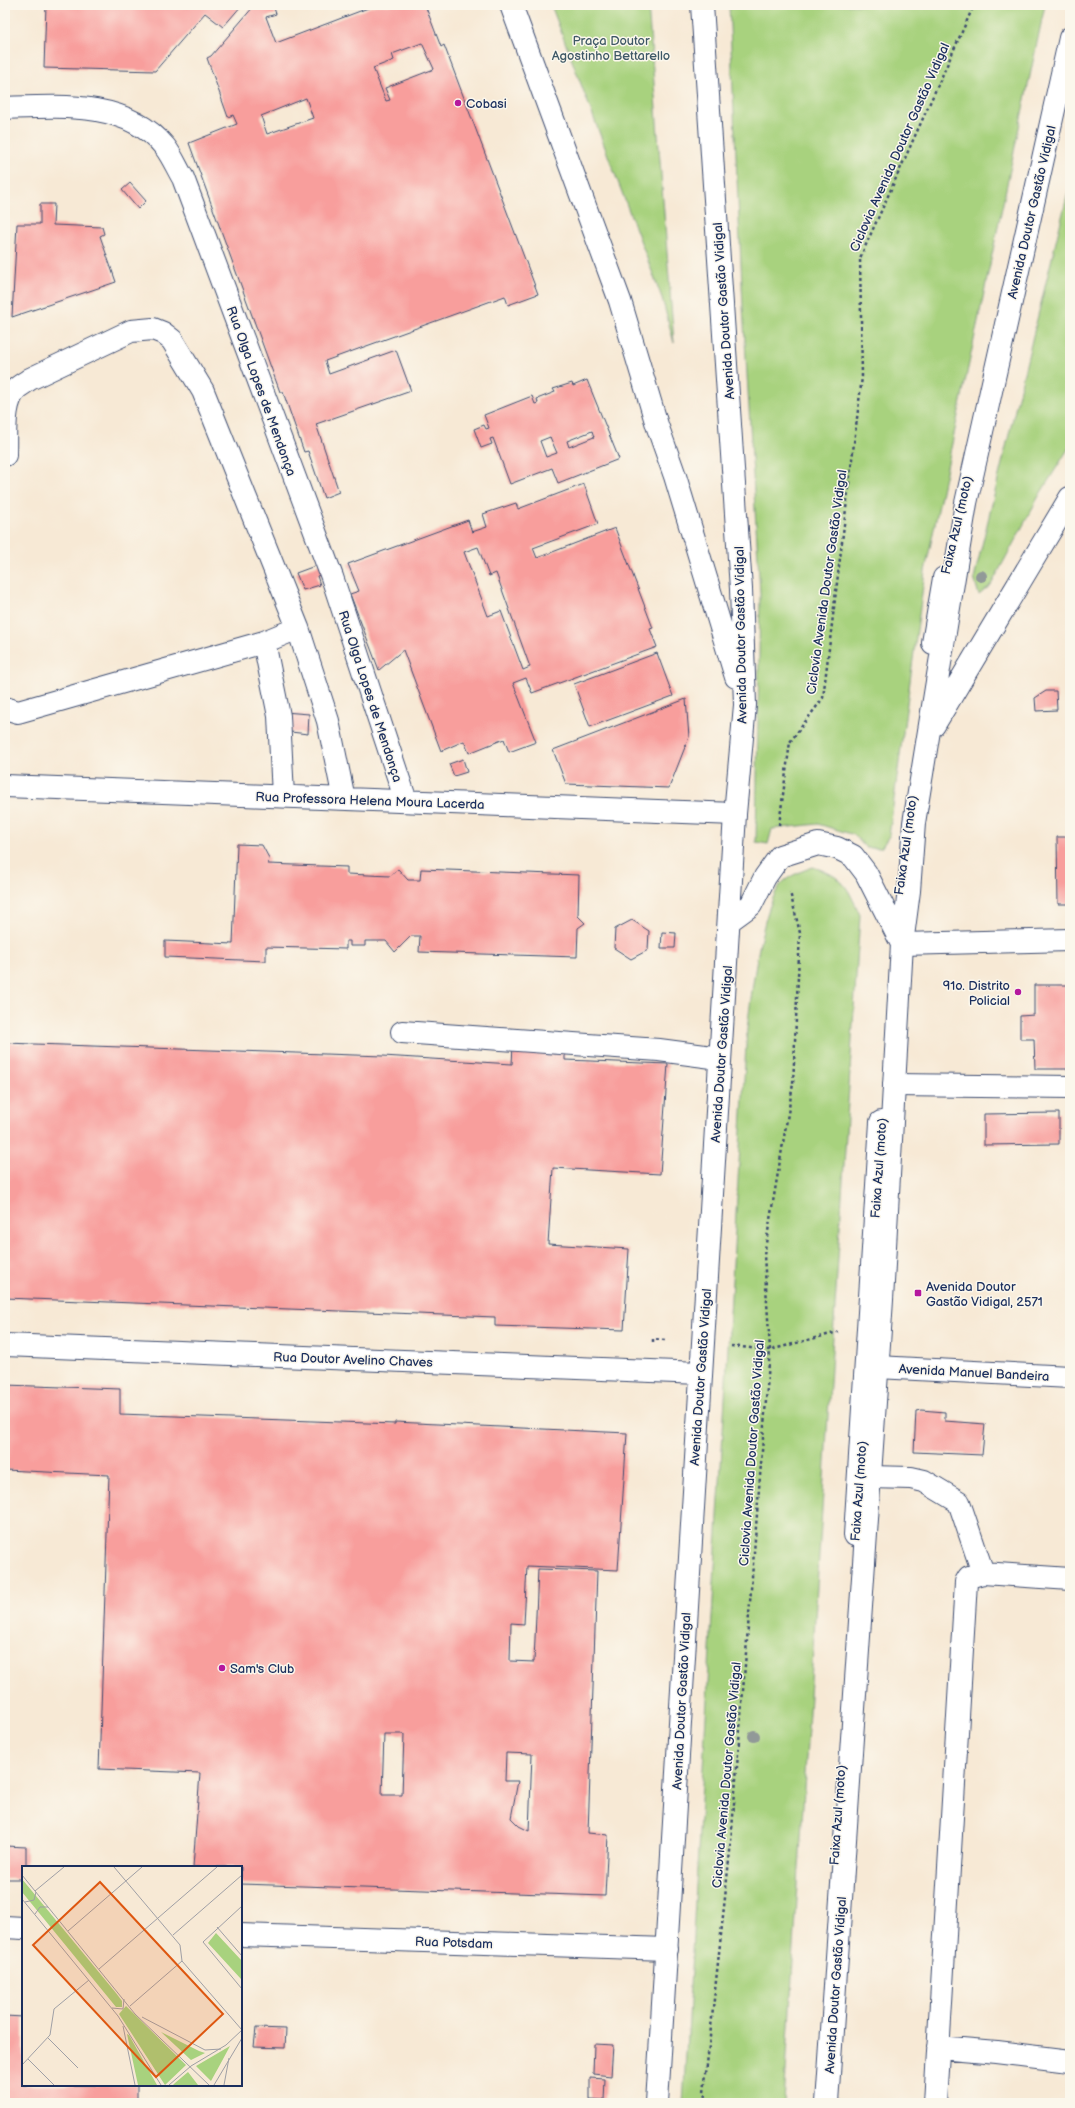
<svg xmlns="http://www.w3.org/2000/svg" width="1075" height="2108" font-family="'Balsamiq Sans',sans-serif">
  <rect width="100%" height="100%" fill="#fbf7ec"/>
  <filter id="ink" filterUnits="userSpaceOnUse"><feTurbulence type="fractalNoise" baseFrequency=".025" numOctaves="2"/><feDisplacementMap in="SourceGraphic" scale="8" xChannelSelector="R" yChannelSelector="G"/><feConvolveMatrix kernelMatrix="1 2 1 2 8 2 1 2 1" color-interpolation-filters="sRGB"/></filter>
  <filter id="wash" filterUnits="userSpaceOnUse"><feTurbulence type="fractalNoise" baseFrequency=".012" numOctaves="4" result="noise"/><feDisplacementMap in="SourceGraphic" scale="16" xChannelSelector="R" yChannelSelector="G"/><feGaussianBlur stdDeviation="0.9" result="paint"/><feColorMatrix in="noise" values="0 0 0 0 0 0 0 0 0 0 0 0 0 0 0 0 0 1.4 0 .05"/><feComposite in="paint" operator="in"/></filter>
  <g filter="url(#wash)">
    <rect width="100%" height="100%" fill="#f7e9d5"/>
    <path fill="#a8d27e" stroke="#62806e" d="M 551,5 L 648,5 L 674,343 L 662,298 Z
      M 729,5 L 1045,5 L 925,571 L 889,836 L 881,848 L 866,848 L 854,835 L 818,824 L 772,829 L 768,844 L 756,842 L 760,593 L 743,307 Z
      M 1070,184 L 1070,446 L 1040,494 L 991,585 L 979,595 L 974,578 Z
      M 813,867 C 844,877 847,886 860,915 L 784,2103 L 683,2103 L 747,1029 C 752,993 760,911 781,884 C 790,875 802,871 813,867 Z"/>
    <g id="blocks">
      <path fill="#f89e9c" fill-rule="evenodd" d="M 46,5 L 242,5 L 223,27 L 205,13 L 155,71 L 44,68 Z
        M 252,5 L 273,5 L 276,14 L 266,17 L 276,43 L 376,5 L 425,5 L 441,47 L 444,45 L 538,294 L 508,305 L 505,296 L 325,361 L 329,374 L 396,350 L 411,391 L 316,424 L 339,492 L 324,498 L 308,451 L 304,452 L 283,392 L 280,392 L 189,143 L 237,124 L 233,115 L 228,117 L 207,58 L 211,56 L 254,6 ZM 422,43 L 434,69 L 385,88 L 390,100 L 386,101 L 373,68 L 394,60 L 392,54 ZM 306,98 L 313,118 L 267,134 L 261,116 Z
        M 130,183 L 146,201 L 138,209 L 122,190 Z
        M 40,204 L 54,204 L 53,225 L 102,227 L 104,234 L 100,236 L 116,282 L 12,317 L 17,224 L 40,224 Z
        M 587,380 L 619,459 L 558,483 L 552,468 L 510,484 L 493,438 L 490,439 L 492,444 L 481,448 L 474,429 L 484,425 L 486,429 L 489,428 L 484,415 L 532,396 L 535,404 L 538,403 L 537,399 L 555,392 L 553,389 L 572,383 L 573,386 ZM 592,431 L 594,437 L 569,447 L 567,441 ZM 550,437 L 557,453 L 546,457 L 540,441 Z
        M 584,484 L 598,524 L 533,548 L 537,558 L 615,528 L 653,628 L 650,629 L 657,647 L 532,693 L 526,678 L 513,683 L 536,742 L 509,752 L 504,739 L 469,753 L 464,741 L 441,751 L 403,650 L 379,670 L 350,594 L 359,591 L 348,564 L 468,520 L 472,532 L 487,527 L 483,514 L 516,503 L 518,509 ZM 478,547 L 489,576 L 496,573 L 530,667 L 523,670 L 501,611 L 488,616 L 464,552 Z
        M 323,563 L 327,573 L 317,576 L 320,585 L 303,590 L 296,573 Z
        M 657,653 L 673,696 L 590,727 L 574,684 Z
        M 1046,691 L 1056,691 L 1057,710 L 1036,711 L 1035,698 Z
        M 686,699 L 689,737 L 669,788 L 566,784 L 553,750 Z
        M 284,712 L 309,714 L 308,734 L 282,731 Z
        M 463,759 L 467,772 L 454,776 L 449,764 Z
        M 1067,772 L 1070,772 L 1070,815 L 1068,815 Z
        M 1057,837 L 1070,837 L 1070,904 L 1058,904 Z
        M 237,844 L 262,845 L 269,858 L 268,864 L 347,867 L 347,874 L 390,876 L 398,869 L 408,880 L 420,880 L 421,869 L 579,875 L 578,916 L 585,923 L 578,928 L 577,957 L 419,952 L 420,936 L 411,936 L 395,952 L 386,941 L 365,941 L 365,946 L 350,946 L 350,941 L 346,941 L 346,949 L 266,947 L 266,961 L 165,957 L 165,941 L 233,944 Z
        M 632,920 L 649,931 L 648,950 L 631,959 L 614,948 L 615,929 Z
        M 662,932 L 676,933 L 675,948 L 661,948 Z
        M 1034,985 L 1070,985 L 1070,1069 L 1035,1069 L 1034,1039 L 1020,1039 L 1020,1016 L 1034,1015 Z
        M 5,1043 L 383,1056 L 512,1064 L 513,1045 L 565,1047 L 565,1060 L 668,1064 L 660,1174 L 553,1168 L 548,1244 L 629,1249 L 624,1330 L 495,1326 L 495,1317 L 5,1298 Z
        M 1059,1113 L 1059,1144 L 984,1145 L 984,1114 Z
        M 5,1385 L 120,1389 L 120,1414 L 395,1424 L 395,1422 L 627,1433 L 618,1570 L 527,1566 L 524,1624 L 511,1623 L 510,1661 L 534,1662 L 538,1569 L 597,1571 L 588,1833 L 608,1835 L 605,1896 L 241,1884 L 241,1867 L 193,1867 L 200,1773 L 99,1769 L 109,1475 L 5,1470 ZM 384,1734 L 404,1734 L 402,1795 L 382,1795 ZM 506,1753 L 532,1754 L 529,1831 L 519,1826 L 511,1818 L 518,1781 L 505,1781 Z
        M 921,1410 L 945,1412 L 945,1421 L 985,1424 L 982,1455 L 914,1452 L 916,1411 Z
        M 5,1846 L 26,1847 L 26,1867 L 23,1867 L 23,1879 L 5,1879 Z
        M 5,2016 L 23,2017 L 23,2085 L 137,2085 L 137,2103 L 5,2103 Z
        M 256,2028 L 286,2029 L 285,2048 L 254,2047 Z
        M 594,2044 L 613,2045 L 611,2076 L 593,2074 Z
        M 590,2078 L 605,2079 L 604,2100 L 590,2099 Z"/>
    </g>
  </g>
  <g filter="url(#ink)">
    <use href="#blocks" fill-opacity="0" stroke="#3c4b70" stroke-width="1"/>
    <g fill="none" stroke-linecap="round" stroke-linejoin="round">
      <g stroke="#3c4b70" stroke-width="24">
        <path id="minor" d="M 5,108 C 59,106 127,100 165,147 C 172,156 177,168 183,178 L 332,577 L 406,801
          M 5,455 C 6,435 2,403 17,388 C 21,385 26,382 30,379 L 131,331 L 153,329 L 163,333 L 172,340 L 203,391 L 298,628 L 328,721 L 344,799
          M 264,642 L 279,716 L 283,796
          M 933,643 L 944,578
          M 5,708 L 18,712 L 264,642 L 298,628
          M 5,786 L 735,814
          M 902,944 L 1070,940
          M 402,1032 L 659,1050 L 720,1058
          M 894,1085 L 1070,1087
          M 5,1345 L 700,1373
          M 877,1367 L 1070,1377
          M 869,1477 L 911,1478 L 924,1481 L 959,1502 L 983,1573 L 1070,1579
          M 855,1535 L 881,1122
          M 5,1927 L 23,1928
          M 241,1935 L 667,1949
          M 938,2047 L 997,2052 L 1070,2061
          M 935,2103 L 966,1582 L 969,1577 L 983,1573"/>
      </g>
      <g stroke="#3c4b70" stroke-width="24">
        <path id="highway" d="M 511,5 L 620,301 L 657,425 L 675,476 L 736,677
          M 934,725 L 1070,498
          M 729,921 L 751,905 L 765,877 L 780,856 L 818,844 L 837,848 L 853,856 L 866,873 L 902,944
          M 657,2103 L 735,814 L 745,705 L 741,589 L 702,5
          M 827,2103 L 882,1300 L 902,944 L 909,891 L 914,823 L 966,503 L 1070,38"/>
      </g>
      <path stroke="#3c4b70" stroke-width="2.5" stroke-dasharray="3 3" stroke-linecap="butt" d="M 779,825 L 790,742 L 823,698 L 862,377 L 860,258 L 974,5
        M 653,1342 L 653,1339 L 665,1340
        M 731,1346 L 770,1350 L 838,1332
        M 706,2103 L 704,2092 L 731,1842 L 770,1350 L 764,1255 L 793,1084 L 800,933 L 790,892"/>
      <use href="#minor" stroke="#fff" stroke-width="22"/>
      <use href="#highway" stroke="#fff" stroke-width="22"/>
    </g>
    <g fill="#919998">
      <circle cx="981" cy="576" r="6"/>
      <circle cx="754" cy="1736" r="6"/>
    </g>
  </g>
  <g fill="#b5179e" stroke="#fbf7ec" stroke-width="1.5">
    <circle cx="458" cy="103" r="4"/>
    <circle cx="1018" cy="992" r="4"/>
    <rect x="914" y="1289" width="8" height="8" rx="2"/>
    <circle cx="222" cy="1668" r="4"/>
  </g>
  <g text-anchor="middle" stroke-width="3" stroke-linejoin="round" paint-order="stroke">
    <g font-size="13" fill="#3e5866" stroke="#fbf7ec">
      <text x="611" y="45">Praça Doutor<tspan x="611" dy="15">Agostinho Bettarello</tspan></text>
    </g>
    <g font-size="13" fill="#1b2f5e" stroke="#fbf7ec" text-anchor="start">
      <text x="466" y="108">Cobasi</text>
      <text x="1010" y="990" text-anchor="end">91o. Distrito<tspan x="1010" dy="15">Policial</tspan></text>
      <text x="926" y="1291">Avenida Doutor<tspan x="926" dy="15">Gastão Vidigal, 2571</tspan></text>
      <text x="230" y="1673">Sam's Club</text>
    </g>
    <g font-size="13" fill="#1b2f5e" stroke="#fbf7ec">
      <text transform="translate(899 147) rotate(-66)" y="5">Ciclovia Avenida Doutor Gastão Vidigal</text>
      <text transform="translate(1031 212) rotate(-77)" y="5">Avenida Doutor Gastão Vidigal</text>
      <text transform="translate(723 311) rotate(-94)" y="5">Avenida Doutor Gastão Vidigal</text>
      <text transform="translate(262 391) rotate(70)" y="5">Rua Olga Lopes de Mendonça</text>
      <text transform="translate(956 525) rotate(-77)" y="5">Faixa Azul (moto)</text>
      <text transform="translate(826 582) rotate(-82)" y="5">Ciclovia Avenida Doutor Gastão Vidigal</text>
      <text transform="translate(740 635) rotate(-91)" y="5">Avenida Doutor Gastão Vidigal</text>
      <text transform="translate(371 696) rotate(72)" y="5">Rua Olga Lopes de Mendonça</text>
      <text transform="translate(370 800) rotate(2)" y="5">Rua Professora Helena Moura Lacerda</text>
      <text transform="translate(905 845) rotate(-82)" y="5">Faixa Azul (moto)</text>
      <text transform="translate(721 1054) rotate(-86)" y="5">Avenida Doutor Gastão Vidigal</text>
      <text transform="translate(878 1168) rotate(-86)" y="5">Faixa Azul (moto)</text>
      <text transform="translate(353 1359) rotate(2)" y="5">Rua Doutor Avelino Chaves</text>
      <text transform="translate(974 1372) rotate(3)" y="5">Avenida Manuel Bandeira</text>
      <text transform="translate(700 1377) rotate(-86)" y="5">Avenida Doutor Gastão Vidigal</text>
      <text transform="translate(751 1453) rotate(-86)" y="5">Ciclovia Avenida Doutor Gastão Vidigal</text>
      <text transform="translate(858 1491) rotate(-86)" y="5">Faixa Azul (moto)</text>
      <text transform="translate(681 1701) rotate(-87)" y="5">Avenida Doutor Gastão Vidigal</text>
      <text transform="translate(726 1775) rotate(-85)" y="5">Ciclovia Avenida Doutor Gastão Vidigal</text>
      <text transform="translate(837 1815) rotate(-86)" y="5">Faixa Azul (moto)</text>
      <text transform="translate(454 1942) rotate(2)" y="5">Rua Potsdam</text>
      <text transform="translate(835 1985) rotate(-86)" y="5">Avenida Doutor Gastão Vidigal</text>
    </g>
  </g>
  <g transform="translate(22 1866)">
    <rect width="220" height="220" fill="#f7e9d5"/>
    <path d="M 0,13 L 94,127 L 100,135 L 100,141 L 94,141 L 0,26 ZM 194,67 L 220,95 L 219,113 L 186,77 ZM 104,140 L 164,199 L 143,219 L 97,148 ZM 139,166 L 177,185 L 183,187 L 169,194 ZM 105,168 L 107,169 L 135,219 L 116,219 ZM 208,180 L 200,195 L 189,215 L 174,200 ZM 166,206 L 176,219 L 151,219 L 153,217 Z" fill="#a8d27e"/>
    <path fill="none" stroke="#9f9fa5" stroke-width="1" d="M 92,1 L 158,79 L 160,95 L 220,164M 0,9 L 113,148 L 187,219M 13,25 L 42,1M 0,33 L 96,150 L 139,219M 3,36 L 12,34 L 14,26M 220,40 L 181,76 L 220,123M 13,48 L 18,41 L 26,41M 195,61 L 220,90M 46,65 L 120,1M 151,69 L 220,9M 77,103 L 195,1M 108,140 L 160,95M 90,142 L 101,143 L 102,133M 120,151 L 183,184 L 199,183M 101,160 L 113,219M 26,172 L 56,202M 6,193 L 32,219M 0,199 L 28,169 L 32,143 L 67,114M 169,200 L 204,179 L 220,164M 147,219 L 169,200M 192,219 L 220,172M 202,219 L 207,192"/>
    <path fill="#de5710" fill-opacity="0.15" stroke="#de5710" stroke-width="2" d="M 78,16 L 201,148 L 134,211 L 11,79 Z"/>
    <rect width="220" height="220" fill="none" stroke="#1b2f5e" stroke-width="2"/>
  </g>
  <rect width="1075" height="2108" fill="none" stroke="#fbf7ec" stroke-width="20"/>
</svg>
